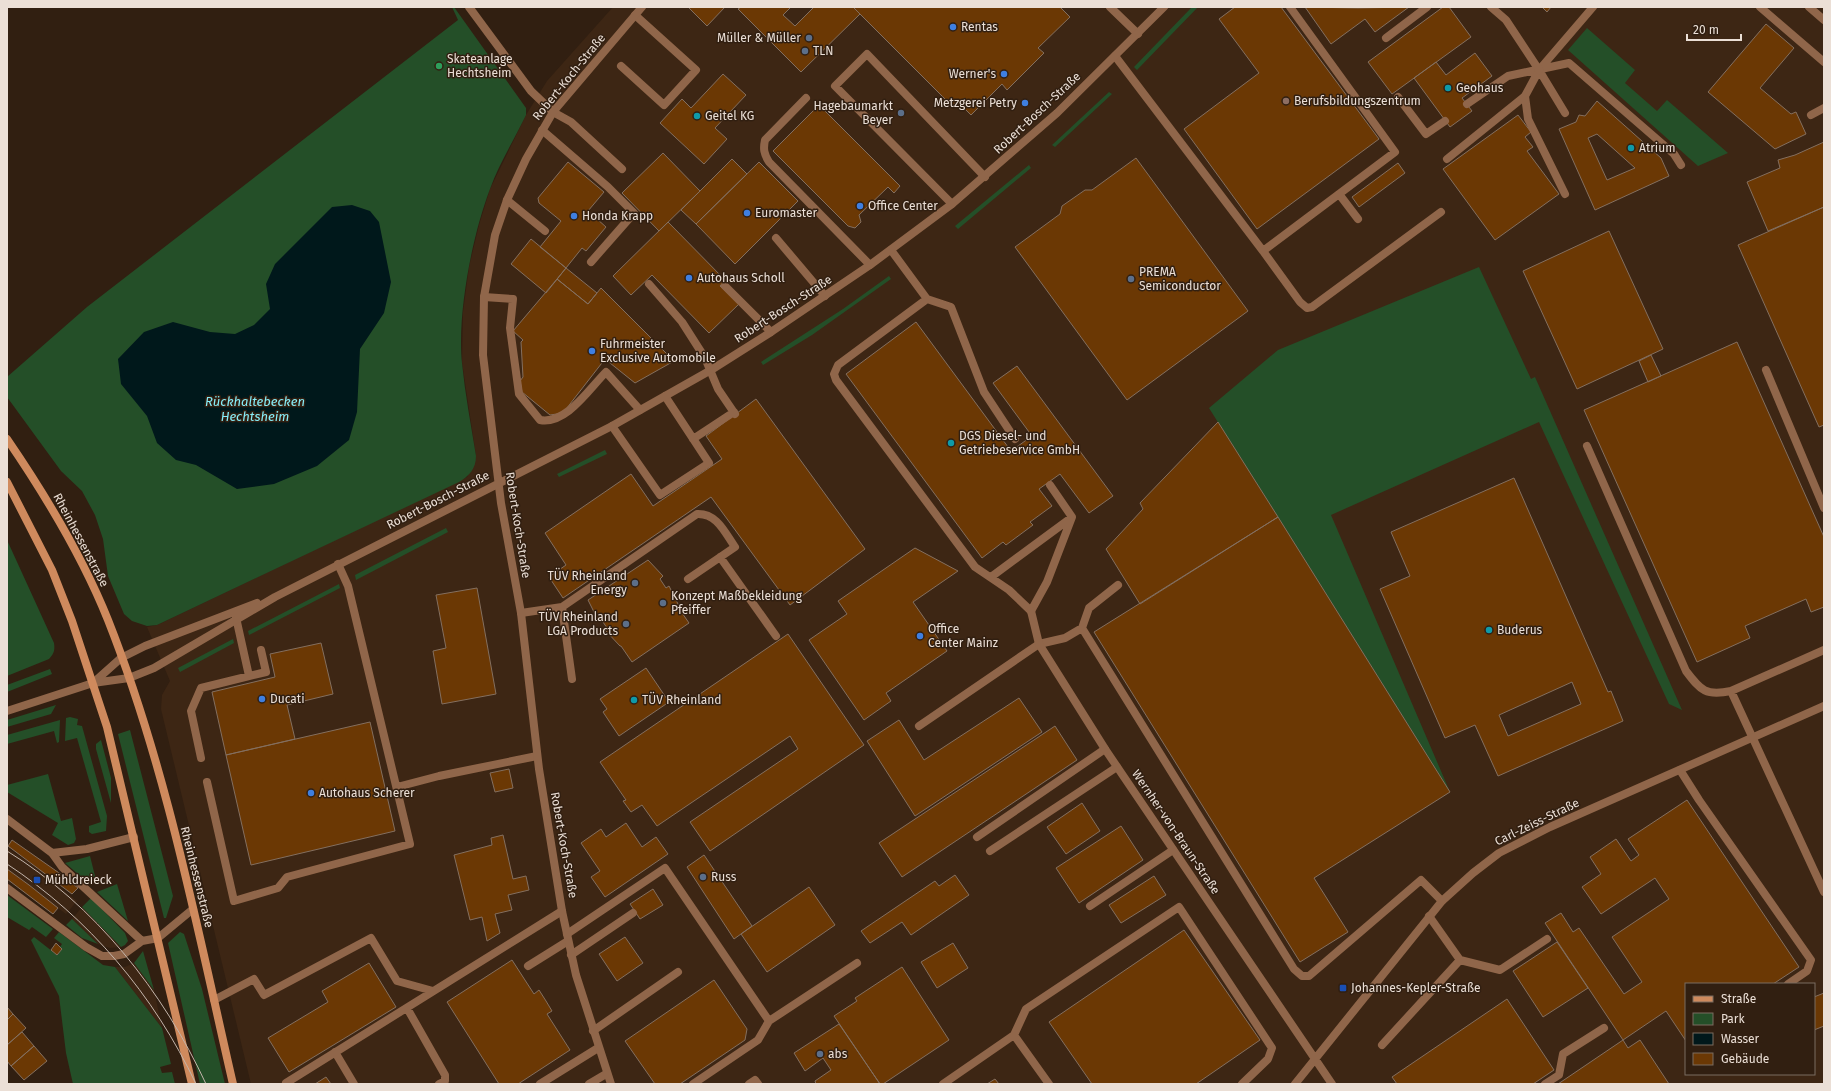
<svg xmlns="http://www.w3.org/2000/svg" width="1831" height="1091" font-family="'Fira Sans',sans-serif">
  <rect width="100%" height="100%" fill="#311f11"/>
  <path fill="#3d2614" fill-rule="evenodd" d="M 613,7 L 1824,7 L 1824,1084 L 251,1084 L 161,709 L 162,695 L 170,681 L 147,627 L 157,625 L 467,477 L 476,456 L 462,362 L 463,312 L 469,267 L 479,225 L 490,189 L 526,115 L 547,81 ZM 1686,984 L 1814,984 L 1814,1074 L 1686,1074 Z
    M 7,848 L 27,861 L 77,901 L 66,914 L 7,869 Z
    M 82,907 L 102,927 L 121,947 L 110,948 L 98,944 L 72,919 Z
    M 134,963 L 154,990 L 162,1028 L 115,967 L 125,967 Z"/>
  <path fill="#244f28" d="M 452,7 L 454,7 L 526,108 L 526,115 C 514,140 499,164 490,189 C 472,236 457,314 462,363 C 465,394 471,425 476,456 C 476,469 469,476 459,482 L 157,625 L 147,626 L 132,621 L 124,614 L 108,576 L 103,539 L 95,515 L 82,491 L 61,471 L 7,397 L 7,377 L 87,307 L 458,20 Z
    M 1192,7 L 1198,7 L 1137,70 L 1134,67 Z
    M 1587,28 L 1635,70 L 1625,83 L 1657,111 L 1667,100 L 1728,153 L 1698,166 L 1568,50 Z
    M 1109,92 L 1112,94 L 1055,147 L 1052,145 Z
    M 1029,165 L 1031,168 L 958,229 L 955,226 Z
    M 1479,267 L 1531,379 L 1535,377 L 1682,710 L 1669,704 L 1539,422 L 1331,515 L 1450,792 L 1209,408 L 1278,350 Z
    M 889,276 L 891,279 L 812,335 L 763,365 L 761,362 L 843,309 Z
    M 605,450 L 607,454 L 559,477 L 557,474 Z
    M 446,528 L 448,532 L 356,580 L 355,575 Z
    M 7,540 L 54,643 C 55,650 54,654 49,659 L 7,676 Z
    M 339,584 L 340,588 L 249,635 L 248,631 Z
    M 233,639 L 234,643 L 180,672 L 178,668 Z
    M 50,669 L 52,674 L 7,692 L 7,685 Z
    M 56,705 L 51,714 L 7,727 L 7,720 Z
    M 70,717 L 78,719 L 77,725 L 82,726 L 107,816 L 106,831 L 92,834 L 89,832 L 89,826 L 101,822 L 77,738 L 65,741 L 66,718 Z
    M 60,720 L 59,742 L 57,743 L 54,731 L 7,744 L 7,735 Z
    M 130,730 L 173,896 L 166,918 L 164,918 L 118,734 Z
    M 101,740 L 111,778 L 111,803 L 96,749 L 96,744 Z
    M 48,774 L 61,821 L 72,818 L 76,839 L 74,843 L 68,845 L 52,835 L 58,823 L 7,792 L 7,785 Z
    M 90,856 L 96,880 L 91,885 L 65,863 Z
    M 117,884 L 128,921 L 97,892 Z
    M 7,895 L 53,929 L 46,937 L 32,927 L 29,930 L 7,917 Z
    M 91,898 L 125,933 L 128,941 L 125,945 L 121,947 L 82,907 Z
    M 72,919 L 98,944 L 82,938 L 66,925 Z
    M 59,932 L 103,965 L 115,967 L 162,1028 L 171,1064 L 160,1067 L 162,1073 L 172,1072 L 175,1084 L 73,1084 L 66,1053 L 59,996 L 31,940 L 34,937 L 57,955 L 62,949 L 60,947 L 62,944 L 54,938 Z
    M 180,932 L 184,934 L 202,989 L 225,1084 L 200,1084 L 168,943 Z
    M 143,951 L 154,990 L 134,963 Z"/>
  <path fill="#00181b" d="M 352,205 L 370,211 L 379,222 L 391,282 L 384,313 L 360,349 L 357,412 L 349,440 L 317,466 L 274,484 L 237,489 L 196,465 L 176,460 L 157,443 L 147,416 L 121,384 L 118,359 L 144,332 L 173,322 L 210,332 L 235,334 L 254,325 L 270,309 L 266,284 L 275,264 L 332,207 Z"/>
  <path fill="#6b3804" stroke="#846f5f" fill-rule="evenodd" d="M 688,7 L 725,7 L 707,26 Z
    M 741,7 L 791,7 L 783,15 L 795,26 L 814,7 L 853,7 L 860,14 L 801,72 L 738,9 Z
    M 853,7 L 1060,7 L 1070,17 L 1038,48 L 1044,53 L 1007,90 L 1002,84 L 971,115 L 957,101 L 952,106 Z
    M 1235,7 L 1281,7 L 1379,139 L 1257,229 L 1184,129 L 1259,73 L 1219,19 Z
    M 1305,7 L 1358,8 L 1409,7 L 1375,32 L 1365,19 L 1331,44 Z
    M 1443,7 L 1449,7 L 1471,37 L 1392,94 L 1368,62 Z
    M 1542,7 L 1551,7 L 1547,12 Z
    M 1766,24 L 1794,48 L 1760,88 L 1791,114 L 1796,112 L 1806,134 L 1775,149 L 1708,92 Z
    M 1475,53 L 1492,76 L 1462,98 L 1472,111 L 1450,127 L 1414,78 L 1436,62 L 1446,75 Z
    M 723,74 L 746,95 L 715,128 L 727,139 L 704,164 L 660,123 L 682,99 L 691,108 Z
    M 1597,101 L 1661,158 L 1669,176 L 1595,210 L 1559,129 L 1576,122 L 1579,115 L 1585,116 ZM 1597,134 L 1635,168 L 1607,180 L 1588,138 Z
    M 819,105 L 900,186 L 894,193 L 888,187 L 859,215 L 861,222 L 855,228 L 848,226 L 773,151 Z
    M 1518,115 L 1531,132 L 1525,137 L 1533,147 L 1527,151 L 1559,194 L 1495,240 L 1443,169 Z
    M 1824,142 L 1824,207 L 1768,231 L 1747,182 L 1780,168 L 1778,160 L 1795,155 Z
    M 663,153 L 700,191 L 659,231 L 622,193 Z
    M 1136,158 L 1248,311 L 1127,400 L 1015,247 L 1060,214 L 1062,206 L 1085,190 L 1092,190 Z
    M 732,159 L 747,174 L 696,224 L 681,210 Z
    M 568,162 L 604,192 L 588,211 L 606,227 L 586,251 L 582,248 L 566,268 L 540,247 L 561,221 L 539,203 L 538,198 Z
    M 759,162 L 798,201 L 735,264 L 696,224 Z
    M 1398,163 L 1405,173 L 1359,207 L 1352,197 Z
    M 1824,207 L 1824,425 L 1819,427 L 1738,245 Z
    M 668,222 L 725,280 L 720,286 L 739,304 L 709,333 L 652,275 L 631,295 L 613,276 Z
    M 1609,231 L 1663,349 L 1577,389 L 1523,271 Z
    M 531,239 L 566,268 L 546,293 L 511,264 Z
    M 566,268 L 597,293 L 588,304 L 557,279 Z
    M 557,279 L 588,304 L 601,288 L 674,361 L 635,383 L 605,359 L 563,413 L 550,415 L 522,392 L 520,381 L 523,377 L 521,342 L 523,340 L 513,331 Z
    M 916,322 L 1011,451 L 1032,436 L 993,383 L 1017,366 L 1113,496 L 1089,513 L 1060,474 L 1039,489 L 1052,506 L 1030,522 L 1033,525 L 1006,545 L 1003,542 L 982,558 L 846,374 Z
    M 1737,342 L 1824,537 L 1824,607 L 1811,612 L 1806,599 L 1745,626 L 1750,638 L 1697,662 L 1584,410 Z
    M 1651,355 L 1661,376 L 1648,382 L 1639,361 Z
    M 756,399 L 865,549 L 790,605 L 711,497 L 563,598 L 549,577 L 566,565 L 545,533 L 631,474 L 653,506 L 722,459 L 706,436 Z
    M 1218,422 L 1278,517 L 1140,604 L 1106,549 L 1143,509 L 1140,503 Z
    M 1514,478 L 1608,692 L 1611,691 L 1623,721 L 1498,776 L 1475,725 L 1445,738 L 1380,589 L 1410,576 L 1391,532 ZM 1572,682 L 1581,704 L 1508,736 L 1499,715 Z
    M 1278,517 L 1450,792 L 1314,878 L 1348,932 L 1300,962 L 1094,632 Z
    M 915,548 L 958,571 L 913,602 L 947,651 L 886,693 L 891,701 L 864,720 L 809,640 L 847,614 L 838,601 Z
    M 648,560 L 663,576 L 660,579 L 666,588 L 669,586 L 679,606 L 678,607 L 689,623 L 632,662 L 621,646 L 620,646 L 605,630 L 607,628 L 601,619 L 598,620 L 588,600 Z
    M 477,588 L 496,694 L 442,704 L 433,651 L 446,648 L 436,595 Z
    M 788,634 L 864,745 L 710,851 L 690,822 L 798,749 L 790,736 L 657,826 L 642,805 L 631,812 L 623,801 L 626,800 L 600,762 Z
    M 321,643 L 333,694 L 287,705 L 295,739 L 226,755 L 212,692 L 275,677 L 270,654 Z
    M 646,668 L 669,702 L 619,736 L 603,712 L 607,709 L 600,699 Z
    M 1019,698 L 1042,732 L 915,816 L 867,741 L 899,720 L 924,760 Z
    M 370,722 L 395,831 L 251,865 L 226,755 Z
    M 1055,726 L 1077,760 L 902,877 L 879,843 Z
    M 509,769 L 513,788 L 495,792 L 490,773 Z
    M 1687,800 L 1799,967 L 1773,984 L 1686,984 L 1686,1041 L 1666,1011 L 1623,1040 L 1545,923 L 1561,913 L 1573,932 L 1579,928 L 1624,994 L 1642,982 L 1612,937 L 1669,899 L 1655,878 L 1601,914 L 1582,887 L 1601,874 L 1590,857 L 1616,839 L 1631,861 L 1639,855 L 1628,839 Z
    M 1082,803 L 1100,831 L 1066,854 L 1047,827 Z
    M 626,823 L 642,847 L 656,837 L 668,854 L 605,897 L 591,877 L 600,871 L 581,843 L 601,829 L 606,837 Z
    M 1121,826 L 1143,860 L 1079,903 L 1056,868 Z
    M 503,835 L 513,879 L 526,876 L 529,890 L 508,895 L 512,910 L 495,914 L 500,933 L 487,941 L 482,917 L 470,920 L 454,855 L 492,845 L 491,838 Z
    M 12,840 L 62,875 L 78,888 L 72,894 L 8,846 Z
    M 704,855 L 752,926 L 734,939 L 687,867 Z
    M 7,869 L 29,885 L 58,908 L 53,914 L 7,879 Z
    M 955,875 L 969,895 L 911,935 L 902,922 L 870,943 L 861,931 L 935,881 L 939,886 Z
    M 1154,876 L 1166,895 L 1121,923 L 1109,905 Z
    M 809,887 L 835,925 L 767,972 L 741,934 Z
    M 653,889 L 663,905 L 640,919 L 630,904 Z
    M 1184,930 L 1260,1040 L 1196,1084 L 1092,1084 L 1049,1022 Z
    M 625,937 L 643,963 L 617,981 L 599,954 Z
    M 1557,942 L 1588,988 L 1543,1017 L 1513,971 Z
    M 56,943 L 62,949 L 57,955 L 51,950 Z
    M 953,943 L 968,968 L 937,988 L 921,962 Z
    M 512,960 L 534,994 L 539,990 L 546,1001 L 552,1011 L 547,1014 L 570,1050 L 518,1084 L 499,1084 L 447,1002 Z
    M 369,963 L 396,1007 L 289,1072 L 268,1038 L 328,1002 L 322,991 Z
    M 902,967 L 949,1040 L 883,1084 L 880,1084 L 834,1016 L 857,1001 L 855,998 Z
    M 714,980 L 747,1029 L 745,1040 L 680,1084 L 655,1084 L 625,1041 Z
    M 1824,993 L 1824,1026 L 1814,1030 L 1814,997 Z
    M 1507,999 L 1554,1070 L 1533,1084 L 1397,1084 L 1392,1077 Z
    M 7,1007 L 13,1014 L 7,1020 Z
    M 13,1014 L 26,1028 L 7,1045 L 7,1020 Z
    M 839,1024 L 880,1084 L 816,1084 L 815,1081 L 831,1070 L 823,1058 L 805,1071 L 794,1053 Z
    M 22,1032 L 34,1046 L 11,1066 L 7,1061 L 7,1045 Z
    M 1623,1040 L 1628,1048 L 1640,1040 L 1669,1084 L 1558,1084 Z
    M 34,1046 L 47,1061 L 24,1080 L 11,1066 Z
    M 326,1077 L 331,1084 L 315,1084 Z
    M 995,1079 L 999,1084 L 987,1084 Z"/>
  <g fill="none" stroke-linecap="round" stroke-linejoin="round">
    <path stroke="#90664a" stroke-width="8" d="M 1110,7 L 1138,34
      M 1760,7 L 1824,62
      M 1809,7 L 1824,20
      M 1386,38 L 1427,7
      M 1115,56 L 1263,251 L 1395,152 L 1290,7
      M 621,66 L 664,105 L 696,70 L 635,15
      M 1539,70 L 1565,113
      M 1525,96 L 1528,119 L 1565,194
      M 1398,97 L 1426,134 L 1445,121
      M 806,98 L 765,140 C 763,149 764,154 769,162 L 870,265
      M 1467,104 L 1508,76 L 1569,63 L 1674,154 L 1681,165
      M 553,112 L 571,122 L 622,169
      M 1811,115 L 1824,108
      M 542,130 L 608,187 L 634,213 L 591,262
      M 1447,159 L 1525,96 L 1539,70 L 1593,7
      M 1339,194 L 1358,219
      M 507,200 L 545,231
      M 952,204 L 835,86 L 867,54 L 985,177
      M 776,238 L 825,296
      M 891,250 L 927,299 L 951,307 L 984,392 L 1015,439
      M 1263,251 L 1300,302 L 1307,308 L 1312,307 L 1441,212
      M 649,284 L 682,322 L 705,358 L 718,389 L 735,414
      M 725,286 L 771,332
      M 484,297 L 513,299 L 510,328 L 519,394 L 540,420 C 566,425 589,389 606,372 L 640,410
      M 927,299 L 838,365 L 834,374 L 836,380 L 975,567 L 1009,590 L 1031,611 L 1047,582 L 1072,517 L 1050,485
      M 1766,370 L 1824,508
      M 612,426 L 660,495 L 709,463 L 665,396
      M 693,439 L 734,412
      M 1587,446 L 1686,671 C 1701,691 1706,696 1731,691 L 1824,892
      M 720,557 L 776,636
      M 991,577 L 1071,518
      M 562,607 L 697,514 C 717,513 725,533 735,547 L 688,579
      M 235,613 L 249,676
      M 521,613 L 562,607 L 572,679
      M 1082,628 L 1294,969 L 1302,976 L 1309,976 L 1421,880 L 1442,901
      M 1731,691 L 1824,650
      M 919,726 L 1039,644 L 1065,638 L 1082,628 L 1089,608 L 1118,585
      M 201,758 L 191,711 L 201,688 L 266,672 L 261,650
      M 1680,770 L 1699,800 L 1811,960 L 1807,971 L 1788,984
      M 207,782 L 234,901 L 278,888 L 287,877 L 410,844 L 348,586 L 338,564
      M 397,787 L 439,776 L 537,756
      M 7,819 L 52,853 L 62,867 L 142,941
      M 977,837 L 1105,749
      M 990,851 L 1117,767
      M 52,853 L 87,849 L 134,837
      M 7,888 L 86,947 L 102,956 L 114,956 L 124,954 L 142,941 L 158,938 L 193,909
      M 1090,906 L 1173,850
      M 1429,916 L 1460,960 L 1500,970 L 1547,939
      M 567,934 L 665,868 L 769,1021
      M 571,955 L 633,913
      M 528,966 L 568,941
      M 214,1000 L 254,979 L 264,995 L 371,938 L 397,981 L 433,991
      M 407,1008 L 445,1075 L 445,1081 L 439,1084
      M 593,1031 L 678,972
      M 1014,1035 L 1026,1009 L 1179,907 L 1272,1048 L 1268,1059 L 1242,1084
      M 1382,1045 L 1460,960
      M 335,1052 L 354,1084
      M 286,1083 L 562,911
      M 540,1084 L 598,1048
      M 589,1084 L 606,1074
      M 693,1084 L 758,1040 L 769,1021 L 857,963
      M 749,1084 L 755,1080 L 758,1084
      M 943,1084 L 1014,1035 L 1049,1084
      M 1545,1084 L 1559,1075 L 1563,1054 L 1604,1028"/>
    <path stroke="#90664a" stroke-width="8" d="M 469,7 L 531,91 L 553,112
      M 1491,7 L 1506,20 L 1539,70
      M 1031,611 L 1039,644 L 1105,749 L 1332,1084
      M 121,658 L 145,646 L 257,603
      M 129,678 L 154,668 L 275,597 L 612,426 L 711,370 L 771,332 L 870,265 L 952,204 L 1057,113 L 1164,7
      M 611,1084 L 576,975 L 562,911 L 539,769 L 521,613 L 501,503 L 483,355 L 484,297 L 495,235 L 507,200 L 526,159 L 553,112 L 642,7
      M 1295,1084 L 1442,901 L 1473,873 L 1499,853 L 1550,827 L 1824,706"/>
    <path stroke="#90664a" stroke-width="8" d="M 93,683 L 121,658
      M 7,711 L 93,683 L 129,678"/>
    <path stroke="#cf8a5d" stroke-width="8" d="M 7,439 C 46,496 82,555 108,620 C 167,769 197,928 233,1084
      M 7,482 L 52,570 L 72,621 L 107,727 L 192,1084"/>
    <path stroke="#c3b5ab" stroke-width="1" d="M 7,851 C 95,905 163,991 206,1084
      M 7,864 C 89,918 154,995 196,1084"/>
  </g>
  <g fill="#3f7fe0" stroke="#311f11" stroke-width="1.5">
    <circle cx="953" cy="27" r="4"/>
    <circle cx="1004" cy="74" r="4"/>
    <circle cx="1025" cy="103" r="4"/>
    <circle cx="860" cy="206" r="4"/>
    <circle cx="747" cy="213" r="4"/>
    <circle cx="574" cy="216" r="4"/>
    <circle cx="689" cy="278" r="4"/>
    <circle cx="592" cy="351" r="4"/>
    <circle cx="920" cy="636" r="4"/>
    <circle cx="262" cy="699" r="4"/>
    <circle cx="311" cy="793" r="4"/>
  </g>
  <g fill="#5c6f8a" stroke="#311f11" stroke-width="1.5">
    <circle cx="809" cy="38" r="4"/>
    <circle cx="805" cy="51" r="4"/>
    <circle cx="901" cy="113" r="4"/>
    <circle cx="1131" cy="279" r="4"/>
    <circle cx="635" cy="583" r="4"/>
    <circle cx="663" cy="603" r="4"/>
    <circle cx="626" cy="624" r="4"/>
    <circle cx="703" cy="877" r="4"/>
    <circle cx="820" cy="1054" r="4"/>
  </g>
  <circle fill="#2e9e5b" stroke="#311f11" stroke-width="1.5" cx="439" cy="66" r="4"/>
  <g fill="#0f9aa8" stroke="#311f11" stroke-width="1.5">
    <circle cx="1448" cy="88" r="4"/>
    <circle cx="697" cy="116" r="4"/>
    <circle cx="1631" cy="148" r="4"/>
    <circle cx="951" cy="443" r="4"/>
    <circle cx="1489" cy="630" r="4"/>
    <circle cx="634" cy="700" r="4"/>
  </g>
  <circle fill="#8d6e63" stroke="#311f11" stroke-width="1.5" cx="1286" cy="101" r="4"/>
  <g fill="#1a4fb4" stroke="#311f11" stroke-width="1.5">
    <rect x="33" y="876" width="8" height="8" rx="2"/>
    <rect x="1339" y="984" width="8" height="8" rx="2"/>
  </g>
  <g text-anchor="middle" stroke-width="3" stroke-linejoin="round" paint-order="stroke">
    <g font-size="12" fill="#ebdfd6" stroke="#311f11" text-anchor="start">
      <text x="961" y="31">Rentas</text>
      <text x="801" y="42" text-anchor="end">Müller &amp; Müller</text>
      <text x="813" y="55">TLN</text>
      <text x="447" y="63">Skateanlage<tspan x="447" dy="14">Hechtsheim</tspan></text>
      <text x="996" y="78" text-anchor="end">Werner's</text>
      <text x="1456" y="92">Geohaus</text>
      <text x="1294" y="105">Berufsbildungszentrum</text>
      <text x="1017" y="107" text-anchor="end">Metzgerei Petry</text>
      <text x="893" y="110" text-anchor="end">Hagebaumarkt<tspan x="893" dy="14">Beyer</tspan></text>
      <text x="705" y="120">Geitel KG</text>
      <text x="1639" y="152">Atrium</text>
      <text x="868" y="210">Office Center</text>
      <text x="755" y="217">Euromaster</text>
      <text x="582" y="220">Honda Krapp</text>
      <text x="1139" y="276">PREMA<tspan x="1139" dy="14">Semiconductor</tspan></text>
      <text x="697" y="282">Autohaus Scholl</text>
      <text x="600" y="348">Fuhrmeister<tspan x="600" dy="14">Exclusive Automobile</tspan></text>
      <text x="959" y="440">DGS Diesel- und<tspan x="959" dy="14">Getriebeservice GmbH</tspan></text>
      <text x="627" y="580" text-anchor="end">TÜV Rheinland<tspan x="627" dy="14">Energy</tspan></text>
      <text x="671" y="600">Konzept Maßbekleidung<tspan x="671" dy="14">Pfeiffer</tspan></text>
      <text x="618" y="621" text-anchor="end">TÜV Rheinland<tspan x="618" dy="14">LGA Products</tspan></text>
      <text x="928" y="633">Office<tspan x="928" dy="14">Center Mainz</tspan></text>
      <text x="1497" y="634">Buderus</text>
      <text x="270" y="703">Ducati</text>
      <text x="642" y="704">TÜV Rheinland</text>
      <text x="319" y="797">Autohaus Scherer</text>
      <text x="711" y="881">Russ</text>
      <text x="45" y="884">Mühldreieck</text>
      <text x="1351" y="992">Johannes-Kepler-Straße</text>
      <text x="828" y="1058">abs</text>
    </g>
    <g font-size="12" fill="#ebdfd6" stroke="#311f11">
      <text transform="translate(569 77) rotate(-51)" y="4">Robert-Koch-Straße</text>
      <text transform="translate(1037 113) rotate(-43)" y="4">Robert-Bosch-Straße</text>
      <text transform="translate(783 309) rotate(-33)" y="4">Robert-Bosch-Straße</text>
      <text transform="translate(438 500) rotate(-27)" y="4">Robert-Bosch-Straße</text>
      <text transform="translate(518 525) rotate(81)" y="4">Robert-Koch-Straße</text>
      <text transform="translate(81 540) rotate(62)" y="4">Rheinhessenstraße</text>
      <text transform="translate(1537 822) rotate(-26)" y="4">Carl-Zeiss-Straße</text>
      <text transform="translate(1176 832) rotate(56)" y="4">Wernher-von-Braun-Straße</text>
      <text transform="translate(564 845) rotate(80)" y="4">Robert-Koch-Straße</text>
      <text transform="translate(197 877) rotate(76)" y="4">Rheinhessenstraße</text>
    </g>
    <g font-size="13" font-style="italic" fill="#86eef9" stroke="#311f11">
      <text x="255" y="406">Rückhaltebecken<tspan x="255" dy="15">Hechtsheim</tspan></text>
    </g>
  </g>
  <rect width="1831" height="1091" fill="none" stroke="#ebdfd6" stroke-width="16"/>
  <rect x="1685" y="983" width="130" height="92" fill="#311f11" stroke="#7b6c60"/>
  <rect x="1693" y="996" width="20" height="6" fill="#cf8a5d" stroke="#7b6c60"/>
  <text x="1721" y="1003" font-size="12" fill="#ebdfd6">Straße</text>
  <rect x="1693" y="1013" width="20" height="12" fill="#244f28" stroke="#7b6c60"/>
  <text x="1721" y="1023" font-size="12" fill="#ebdfd6">Park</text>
  <rect x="1693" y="1033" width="20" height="12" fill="#00181b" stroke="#7b6c60"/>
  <text x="1721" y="1043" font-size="12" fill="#ebdfd6">Wasser</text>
  <rect x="1693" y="1053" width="20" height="12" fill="#6b3804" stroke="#7b6c60"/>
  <text x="1721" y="1063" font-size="12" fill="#ebdfd6">Gebäude</text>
  <path d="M1687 34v6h54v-6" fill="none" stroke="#ebdfd6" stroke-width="2"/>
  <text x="1693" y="34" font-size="12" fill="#ebdfd6" stroke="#311f11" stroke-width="3" paint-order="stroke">20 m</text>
</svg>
